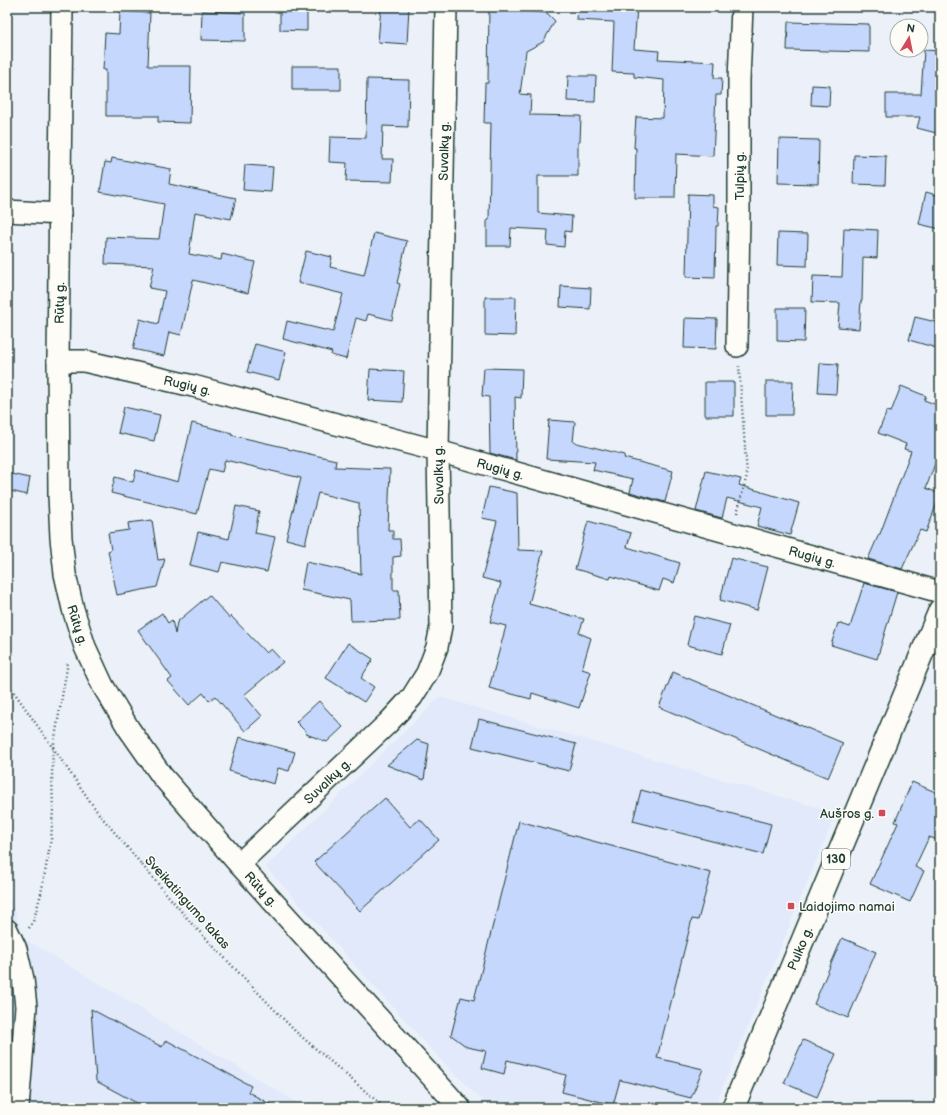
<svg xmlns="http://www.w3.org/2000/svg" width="947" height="1115" font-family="'Balsamiq Sans',sans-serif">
  <rect width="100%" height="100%" fill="#ecf1f9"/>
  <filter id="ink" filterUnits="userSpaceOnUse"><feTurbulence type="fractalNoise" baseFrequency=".025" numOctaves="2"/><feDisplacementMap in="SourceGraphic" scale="8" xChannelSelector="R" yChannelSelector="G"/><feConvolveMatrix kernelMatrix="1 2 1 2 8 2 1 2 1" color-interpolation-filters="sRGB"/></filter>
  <g filter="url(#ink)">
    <path fill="#e1e9fa" d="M 440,697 L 836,813 L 714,1108 L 490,1108 L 443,1062 L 266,867 Z
      M 7,895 L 12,903 L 25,939 L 306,1108 L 7,1108 Z"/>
    <path fill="#c6d7fd" stroke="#1f3d34" d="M 280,7 L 307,7 L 307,31 L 280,30 Z
      M 381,7 L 409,7 L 407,44 L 378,42 Z
      M 489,7 L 514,7 L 514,10 L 547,13 L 555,21 L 543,42 L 526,51 L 520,94 L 531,95 L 530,115 L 581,116 L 580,142 L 578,142 L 578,176 L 538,176 L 538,213 L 572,216 L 571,232 L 565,231 L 564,247 L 547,245 L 548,230 L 511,228 L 510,246 L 487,246 L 487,220 L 489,220 L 491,123 L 484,123 L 485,83 L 488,83 Z
      M 578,7 L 637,7 L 634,49 L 659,51 L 658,59 L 715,62 L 714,78 L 722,78 L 721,95 L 716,95 L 713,156 L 676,154 L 675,198 L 635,198 L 636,148 L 634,148 L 636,117 L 663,118 L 664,80 L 634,77 L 634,73 L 612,72 L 614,22 L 577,20 Z
      M 120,11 L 150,13 L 148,66 L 191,66 L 190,123 L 158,122 L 158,116 L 106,116 L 106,70 L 103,70 L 105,33 L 119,34 Z
      M 202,11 L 245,13 L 245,41 L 201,40 Z
      M 788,22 L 869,24 L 869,52 L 787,50 Z
      M 924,50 L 940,51 L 940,134 L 917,128 L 920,117 L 886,117 L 886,94 L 921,94 Z
      M 292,66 L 341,66 L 341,90 L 292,90 Z
      M 568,76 L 596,76 L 595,102 L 567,101 Z
      M 367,79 L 409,80 L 408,127 L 383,126 L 382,159 L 393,159 L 392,182 L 346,181 L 347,163 L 329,162 L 330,137 L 366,138 Z
      M 812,85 L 830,86 L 829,106 L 811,105 Z
      M 779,139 L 819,140 L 818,184 L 778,183 Z
      M 854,155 L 886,156 L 885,185 L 853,184 Z
      M 112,158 L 171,169 L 169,184 L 236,198 L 231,219 L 195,212 L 189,254 L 221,260 L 222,254 L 255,262 L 248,293 L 193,280 L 181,335 L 169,332 L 164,356 L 133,349 L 140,319 L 158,324 L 165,291 L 149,288 L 154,266 L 105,264 L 106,237 L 159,239 L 164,204 L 100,192 L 105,162 L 111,163 Z
      M 245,165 L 273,167 L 271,192 L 243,190 Z
      M 926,192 L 940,196 L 940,229 L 919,224 Z
      M 688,194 L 713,195 L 713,206 L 719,207 L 718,226 L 716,226 L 715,278 L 686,277 Z
      M 844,228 L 878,230 L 877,258 L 863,257 L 862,301 L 861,301 L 859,329 L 838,327 L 840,303 L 812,302 L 813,276 L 842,277 Z
      M 374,233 L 407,241 L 397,283 L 400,284 L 392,320 L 368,314 L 366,321 L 356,318 L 346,359 L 331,355 L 332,352 L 283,339 L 287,321 L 333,332 L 343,294 L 298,283 L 306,251 L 332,257 L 330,267 L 364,275 Z
      M 778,233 L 808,234 L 807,266 L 777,265 Z
      M 561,286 L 591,288 L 590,309 L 560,307 Z
      M 485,297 L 516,297 L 515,336 L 485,335 Z
      M 777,308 L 805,308 L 804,342 L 777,341 Z
      M 915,317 L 940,323 L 940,349 L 909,340 Z
      M 685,318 L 717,319 L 716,349 L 684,348 Z
      M 255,344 L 286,352 L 279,380 L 247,372 Z
      M 820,363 L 838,364 L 836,394 L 818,393 Z
      M 484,368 L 522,369 L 521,398 L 515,397 L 516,460 L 490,453 L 489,397 L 482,396 Z
      M 370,369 L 404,371 L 402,402 L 368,400 Z
      M 766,381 L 793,381 L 792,415 L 766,415 Z
      M 705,382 L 734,382 L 734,416 L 705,416 Z
      M 901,386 L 926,396 L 924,400 L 940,406 L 940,450 L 926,488 L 940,494 L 940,495 L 926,532 L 920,530 L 902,569 L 868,559 L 879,534 L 880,534 L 911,451 L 904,449 L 906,444 L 878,433 L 887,411 L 891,412 Z
      M 124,407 L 160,415 L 154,441 L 118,433 Z
      M 549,420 L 575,422 L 573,442 L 625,455 L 624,458 L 673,471 L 665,502 L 630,492 L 633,479 L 593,470 L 595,462 L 546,459 Z
      M 192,423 L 232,433 L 231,435 L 288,448 L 288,449 L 336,460 L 335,467 L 390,469 L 388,530 L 393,530 L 393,539 L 400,539 L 401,556 L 393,557 L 393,590 L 399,590 L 400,620 L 351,621 L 350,600 L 301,590 L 306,562 L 361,574 L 359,503 L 318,493 L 305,544 L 286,539 L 301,478 L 225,460 L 222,472 L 209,469 L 197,514 L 111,493 L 115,477 L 133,482 L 136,470 L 178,482 Z
      M 706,471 L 741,479 L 739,485 L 799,503 L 790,535 L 757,526 L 762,507 L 727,498 L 722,518 L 696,511 Z
      M 7,473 L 30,478 L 27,495 L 7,490 Z
      M 489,487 L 517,493 L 518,550 L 543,551 L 529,604 L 584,619 L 579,633 L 591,638 L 582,669 L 591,672 L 579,708 L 532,693 L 531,699 L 489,688 L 506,626 L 490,622 L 501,583 L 482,578 L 497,521 L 482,518 Z
      M 236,506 L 259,511 L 255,533 L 275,537 L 267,572 L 222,562 L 219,572 L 190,565 L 198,532 L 229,539 Z
      M 152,520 L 158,560 L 165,559 L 157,587 L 117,595 L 108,551 L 111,550 L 108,533 L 129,530 L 128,523 Z
      M 588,521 L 631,533 L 627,547 L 680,563 L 674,583 L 663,579 L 659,591 L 611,576 L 610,579 L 575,569 Z
      M 731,558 L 768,567 L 757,610 L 720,600 Z
      M 864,583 L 897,592 L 877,659 L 831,645 L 838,623 L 850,627 Z
      M 209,595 L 229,618 L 231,616 L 266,653 L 271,649 L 283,662 L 244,695 L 262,716 L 245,731 L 215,696 L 209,701 L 203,693 L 189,705 L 168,681 L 172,678 L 138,630 L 162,613 L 168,623 L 172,620 L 175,634 L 177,622 Z
      M 694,616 L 730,625 L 722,654 L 687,645 Z
      M 348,643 L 373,659 L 361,678 L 374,687 L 364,702 L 326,678 Z
      M 673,672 L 843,743 L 828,778 L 659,707 Z
      M 319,701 L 343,727 L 327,742 L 306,734 L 306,732 L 296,722 Z
      M 479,719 L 576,744 L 569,771 L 472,747 Z
      M 239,737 L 295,752 L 289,771 L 278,768 L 274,784 L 229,771 Z
      M 417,740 L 429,744 L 424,780 L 387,765 Z
      M 912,782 L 940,794 L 940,841 L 929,837 L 915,867 L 924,871 L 910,902 L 870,884 L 898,823 L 895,822 Z
      M 641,790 L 771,824 L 763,854 L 633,821 Z
      M 385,798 L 410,827 L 420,819 L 439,840 L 360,911 L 314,862 Z
      M 519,821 L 711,873 L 698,920 L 692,919 L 657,1058 L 703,1069 L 691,1098 L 620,1080 L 613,1105 L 562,1092 L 566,1075 L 507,1060 L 504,1074 L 482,1068 L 486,1051 L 467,1047 L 451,1035 L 461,997 L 474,1000 Z
      M 842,938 L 876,952 L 848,1018 L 814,1004 Z
      M 91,1009 L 162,1047 L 166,1040 L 251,1086 L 248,1092 L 277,1108 L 146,1108 L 96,1081 Z
      M 803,1040 L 836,1054 L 817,1097 L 784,1083 Z"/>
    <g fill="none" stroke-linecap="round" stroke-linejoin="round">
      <g stroke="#1f3d34" stroke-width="24">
        <g id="street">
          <path id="s1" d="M 62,7 L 58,361 L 59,495 L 61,538 L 65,574 L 73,609 L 85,647 L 103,686 L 129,729 L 162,776 L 239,864 L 460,1108"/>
          <path d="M 7,211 L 60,214"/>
          <path d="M 737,346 L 739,212 L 739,80 L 742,7"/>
          <path id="s2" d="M 58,361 L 84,361 L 193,386 L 438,451 L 940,592"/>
          <path id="s3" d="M 239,864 L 388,723 L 412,697 L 427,673 L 437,647 L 441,626 L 438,451 L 446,7"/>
          <path d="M 7,930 L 16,949 L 23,979 L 26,1007 L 18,1108"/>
        </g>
      </g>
      <g stroke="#1f3d34" stroke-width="25">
        <g id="primary">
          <path id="s4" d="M 733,1108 L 940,610"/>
        </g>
      </g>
      <path stroke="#1f3d34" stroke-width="2.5" stroke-dasharray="1 3" stroke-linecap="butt" d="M 737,513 L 747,475 L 739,366
        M 7,682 L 99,814 L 192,924 L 295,1031 L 385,1108
        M 29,928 L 33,922 L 41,894 L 51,840 L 53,811 L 52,774 L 53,749 L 68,662"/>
      <use href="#street" stroke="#fdfcf7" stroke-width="21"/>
      <use href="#primary" stroke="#fdfcf7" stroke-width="22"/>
    </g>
  </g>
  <g fill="#d1495b" stroke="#fdfcf7" stroke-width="1.5">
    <rect x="878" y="809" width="8" height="8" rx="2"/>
    <rect x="787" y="902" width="8" height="8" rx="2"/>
  </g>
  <g text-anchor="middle" stroke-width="3" stroke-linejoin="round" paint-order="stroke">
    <rect fill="#fdfcf7" stroke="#62766e" stroke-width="1" x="822" y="849" width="28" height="20" rx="3"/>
    <g font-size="12" font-weight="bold" fill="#1f3d34">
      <text x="836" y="863">130</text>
    </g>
    <g font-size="13" fill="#1f3d34" stroke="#fdfcf7">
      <text dy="5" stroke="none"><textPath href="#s3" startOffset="793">Suvalkų g.</textPath></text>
      <text transform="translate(739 176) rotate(-90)" y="5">Tulpių g.</text>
      <text transform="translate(59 303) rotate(-89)" y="5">Rūtų g.</text>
      <text dy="5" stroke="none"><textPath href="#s2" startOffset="132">Rugių g.</textPath></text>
      <text dy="5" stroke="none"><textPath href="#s2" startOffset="456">Rugių g.</textPath></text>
      <text transform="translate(438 475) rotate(-91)" y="5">Suvalkų g.</text>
      <text dy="5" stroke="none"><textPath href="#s2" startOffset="780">Rugių g.</textPath></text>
      <text dy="5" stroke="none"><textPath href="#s1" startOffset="620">Rūtų g.</textPath></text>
      <text dy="5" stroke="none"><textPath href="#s3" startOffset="121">Suvalkų g.</textPath></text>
      <text dy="5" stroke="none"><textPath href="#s1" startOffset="944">Rūtų g.</textPath></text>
      <text transform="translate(188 902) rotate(48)" y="5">Sveikatingumo takas</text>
      <text dy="5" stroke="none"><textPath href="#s4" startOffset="173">Pulko g.</textPath></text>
    </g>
    <g font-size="13" fill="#1f3d34" stroke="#fdfcf7" text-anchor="end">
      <text x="874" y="818">Aušros g.</text>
      <text x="799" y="911" text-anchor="start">Laidojimo namai</text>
    </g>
  </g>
  <rect width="947" height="1115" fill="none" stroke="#fdfcf7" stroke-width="24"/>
  <rect x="12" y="12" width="923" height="1091" fill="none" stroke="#1f3d34" stroke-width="1.5" filter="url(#ink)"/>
  <g transform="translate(909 38) rotate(10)"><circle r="19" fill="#fdfcf7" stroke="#a4b0a9"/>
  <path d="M0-3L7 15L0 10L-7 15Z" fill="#d1495b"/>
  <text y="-6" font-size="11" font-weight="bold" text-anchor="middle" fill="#1f3d34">N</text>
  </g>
</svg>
